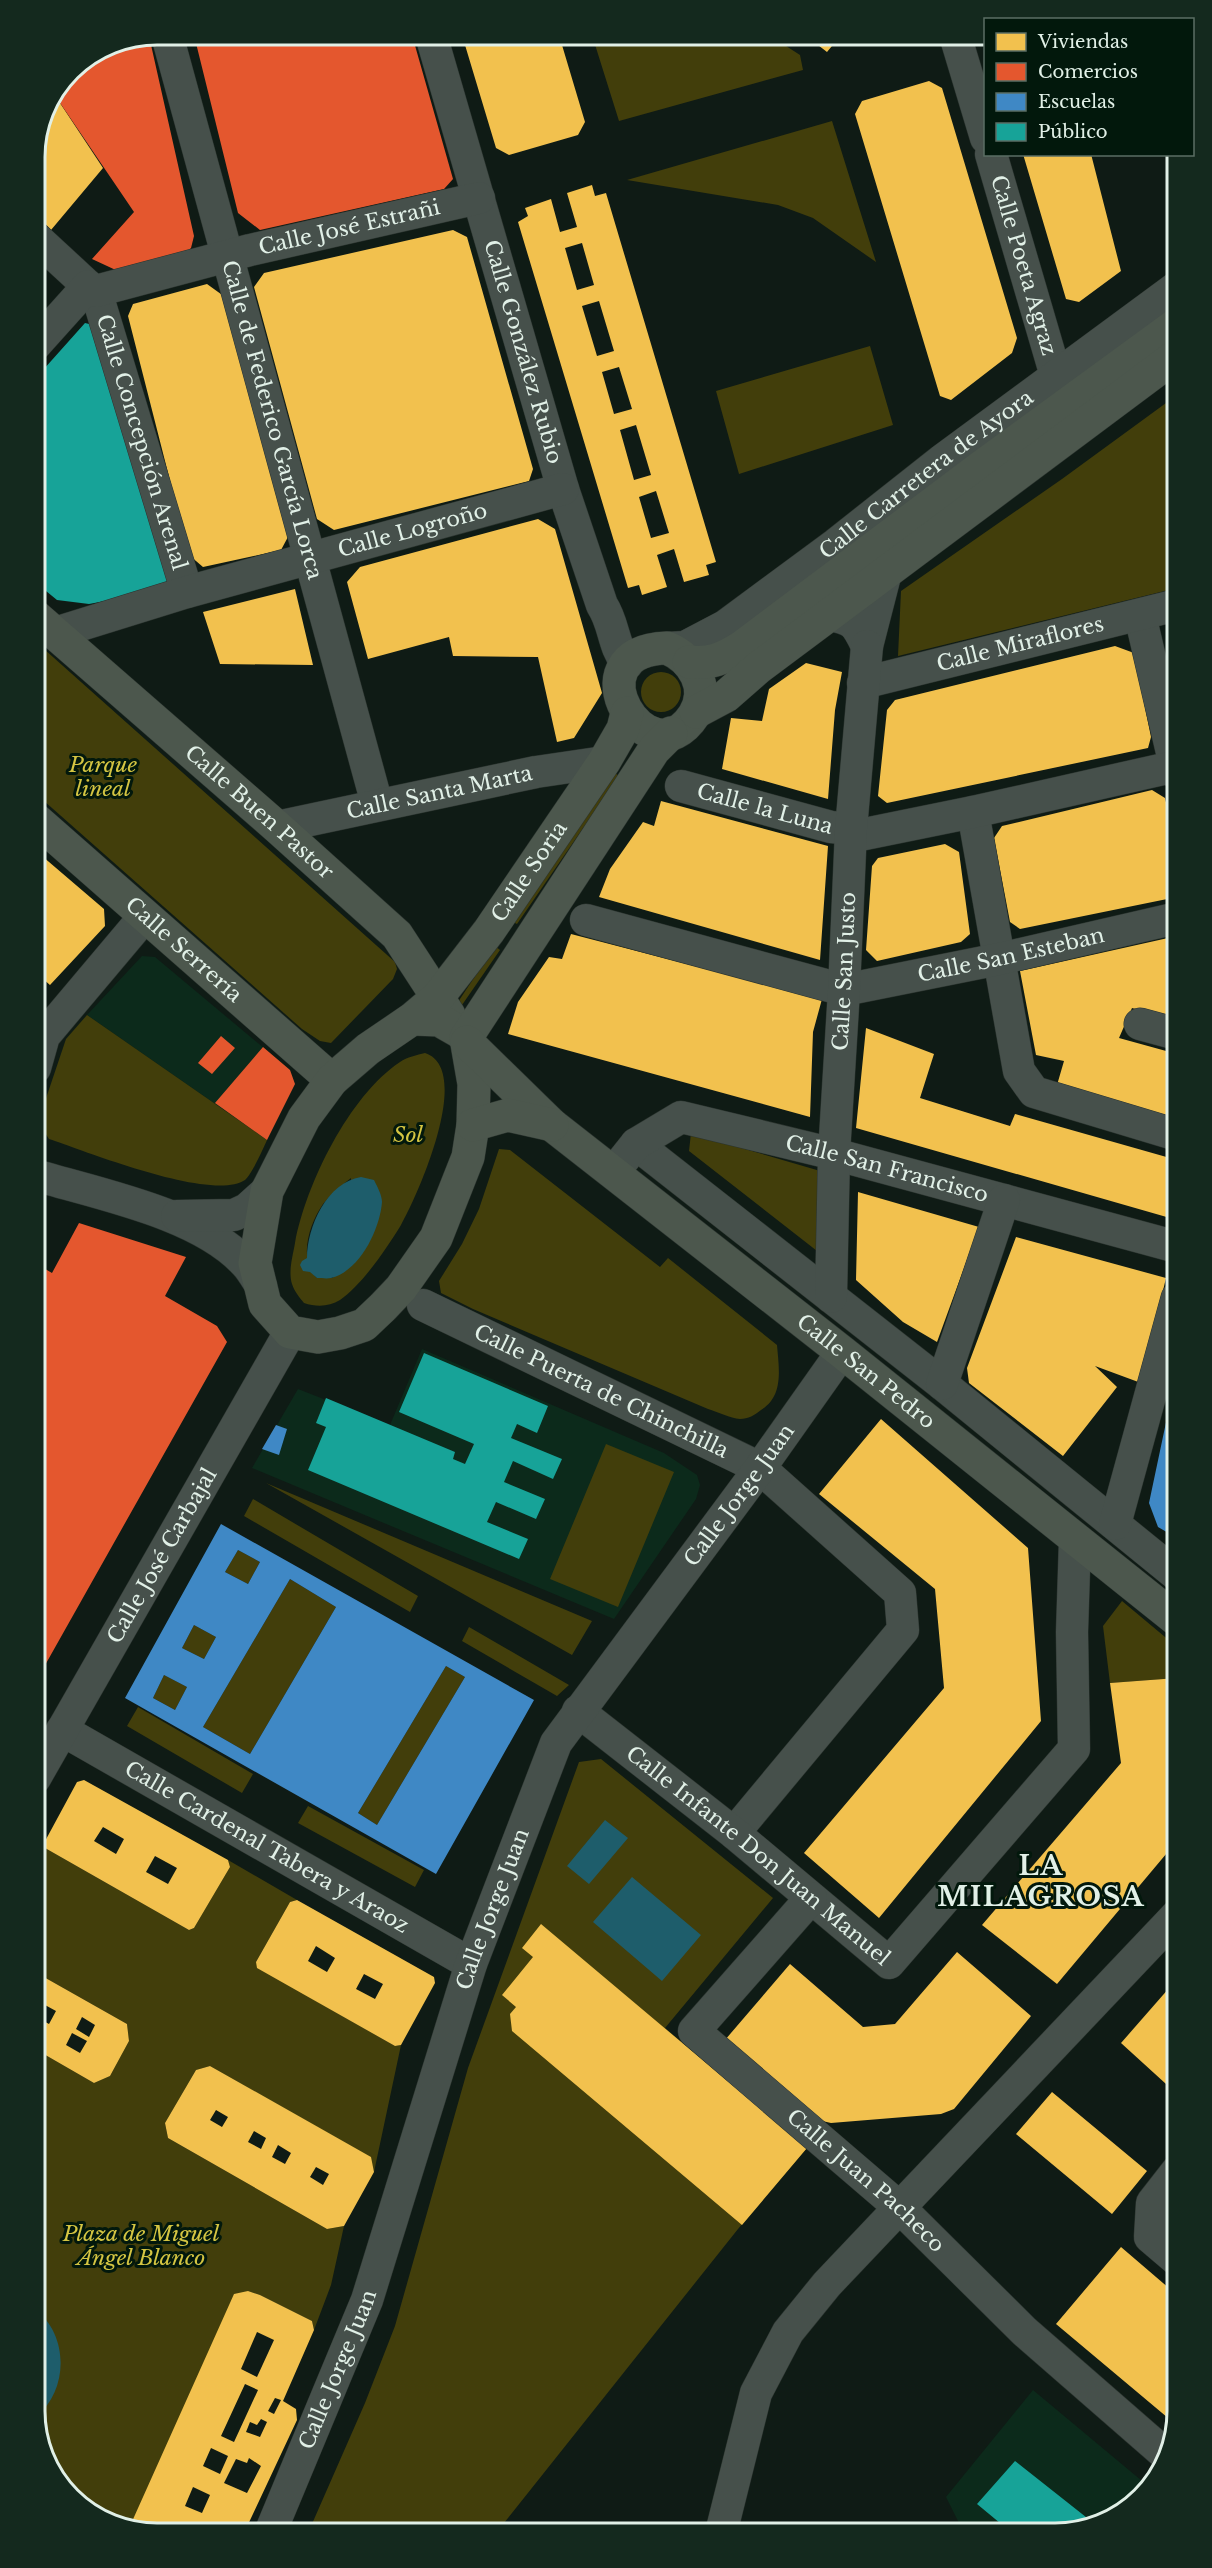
<svg xmlns="http://www.w3.org/2000/svg" width="1212" height="2568" font-family="'Libre Baskerville',serif">
  <rect width="100%" height="100%" fill="#0f1b15"/>
  <path fill="#0c2a1b" d="M 142,956 L 155,957 L 290,1070 L 295,1084 L 267,1140 L 87,1015 Z
    M 422,1349 L 664,1453 L 697,1475 L 700,1485 L 696,1499 L 614,1619 L 252,1468 L 298,1389 L 390,1425 Z
    M 1033,2390 L 1148,2486 L 1101,2524 L 1055,2533 L 964,2533 L 946,2497 Z"/>
  <path fill="#423e0b" fill-rule="evenodd" d="M 592,35 L 769,35 L 800,55 L 803,70 L 619,121 Z
    M 832,121 L 876,262 L 813,218 L 778,205 L 627,180 Z
    M 870,346 L 893,425 L 739,474 L 716,391 Z
    M 1177,395 L 1177,588 L 898,656 L 901,591 L 1062,479 Z
    M 35,641 L 395,962 L 397,969 L 393,979 L 331,1043 L 320,1041 L 302,1029 L 35,793 Z
    M641 692a20 20 0 1 1 40 0a20 20 0 1 1-40 0Z
    M 615,773 L 619,776 L 517,924 L 513,922 Z
    M 495,946 L 500,950 L 462,1005 L 458,1002 Z
    M 87,1015 L 267,1140 C 263,1149 252,1174 245,1180 C 212,1202 88,1152 49,1139 L 38,1122 L 66,1039 Z
    M 425,1053 C 474,1069 418,1195 401,1225 C 387,1248 362,1285 340,1300 C 329,1307 316,1307 304,1303 C 300,1298 294,1291 292,1284 C 288,1271 293,1255 295,1243 C 306,1184 349,1096 400,1062 C 407,1057 417,1055 425,1053 ZM 351,1178 L 348,1268 L 332,1278 L 317,1278 C 298,1260 309,1224 323,1204 C 331,1194 341,1186 351,1178 Z
    M 691,1133 L 827,1173 L 826,1258 L 689,1151 Z
    M 499,1149 L 510,1150 L 660,1267 L 668,1258 L 777,1345 C 779,1369 784,1396 761,1410 C 755,1415 748,1419 740,1419 C 730,1418 718,1412 708,1409 L 473,1309 L 441,1293 L 439,1281 L 462,1244 L 479,1209 Z
    M 606,1444 L 674,1472 L 618,1607 L 550,1579 Z
    M 266,1483 L 592,1621 L 572,1655 Z
    M 253,1499 L 418,1596 L 410,1612 L 244,1516 Z
    M 238,1550 L 260,1562 L 248,1584 L 225,1572 Z
    M 290,1579 L 336,1607 L 250,1754 L 203,1727 Z
    M 1122,1601 L 1177,1647 L 1177,1678 L 1110,1683 L 1103,1626 Z
    M 194,1625 L 216,1637 L 204,1659 L 182,1648 Z
    M 469,1627 L 569,1685 L 557,1696 L 462,1641 Z
    M 446,1666 L 465,1677 L 377,1825 L 358,1813 Z
    M 164,1675 L 187,1687 L 175,1710 L 153,1698 Z
    M 138,1707 L 253,1774 L 242,1793 L 127,1726 Z
    M 601,1759 L 773,1898 L 665,2028 L 807,2148 L 738,2229 L 496,2533 L 308,2533 L 365,2403 L 395,2326 L 468,2068 L 579,1762 Z
    M 308,1806 L 424,1870 L 415,1887 L 298,1823 Z
    M 44,1843 L 45,1848 L 189,1930 L 194,1928 L 230,1867 L 228,1860 L 297,1900 L 290,1902 L 256,1962 L 316,2001 L 395,2046 L 401,2045 L 374,2172 L 370,2157 L 210,2066 L 196,2070 L 165,2123 L 168,2138 L 327,2229 L 344,2226 L 331,2285 L 314,2330 L 312,2321 L 260,2295 L 248,2291 L 130,2526 L 83,2508 L 44,2457 L 35,2411 L 35,2213 L 45,2194 L 42,2182 L 35,2177 L 35,2049 L 94,2083 L 110,2076 L 129,2041 L 127,2024 L 35,1972 L 35,1860 Z"/>
  <path fill="#1e5d6b" d="M 361,1177 L 374,1180 C 377,1186 382,1195 382,1202 C 380,1229 360,1271 331,1278 C 327,1279 321,1278 317,1278 L 310,1272 L 303,1271 L 300,1265 L 302,1261 L 307,1258 C 307,1227 327,1182 361,1177 Z
    M 605,1820 L 628,1838 L 589,1884 L 567,1866 Z
    M 632,1877 L 701,1935 L 662,1981 L 593,1922 Z
    M 35,2309 C 69,2335 69,2390 36,2417 Z"/>
  <path fill="#f2c14e" fill-rule="evenodd" d="M 462,35 L 559,35 L 585,122 L 578,135 L 509,155 L 496,148 Z
    M 805,35 L 841,35 L 827,52 Z
    M 929,81 L 942,88 L 1017,338 L 1012,353 L 951,400 L 940,396 L 855,114 L 862,101 Z
    M 54,94 L 103,168 L 51,230 L 35,213 L 35,150 L 47,103 Z
    M 1023,154 L 1091,154 L 1121,271 L 1079,302 L 1066,299 Z
    M 592,185 L 595,196 L 606,193 L 716,562 L 706,565 L 709,575 L 684,582 L 674,549 L 657,555 L 667,587 L 642,595 L 639,585 L 628,588 L 518,222 L 528,216 L 525,208 L 551,199 L 560,232 L 577,227 L 567,193 ZM 582,243 L 594,285 L 577,290 L 565,248 ZM 599,301 L 614,351 L 597,356 L 582,306 ZM 619,367 L 632,409 L 614,414 L 602,372 ZM 636,425 L 651,475 L 634,480 L 620,430 ZM 656,491 L 669,533 L 651,538 L 639,497 Z
    M 453,230 L 467,237 L 533,469 L 529,481 L 334,530 L 317,519 L 254,287 L 264,273 Z
    M 207,284 L 225,297 L 289,535 L 281,550 L 203,567 L 189,555 L 128,316 L 133,304 Z
    M 538,519 L 555,529 L 602,693 L 574,738 L 557,742 L 538,657 L 453,656 L 449,637 L 368,659 L 347,582 L 360,567 Z
    M 295,589 L 313,665 L 220,664 L 203,612 Z
    M 1177,636 L 1177,673 L 1167,638 Z
    M 1115,646 L 1134,653 L 1151,737 L 1148,748 L 887,803 L 878,796 L 887,710 L 895,700 Z
    M 806,663 L 842,672 L 835,710 L 828,799 L 722,769 L 731,718 L 762,721 L 769,689 Z
    M 1152,790 L 1165,798 L 1177,852 L 1177,897 L 1020,929 L 1010,922 L 994,838 L 1002,826 Z
    M 661,801 L 828,846 L 820,960 L 599,897 L 610,869 L 643,822 L 654,826 Z
    M 945,844 L 959,852 L 970,934 L 961,942 L 877,961 L 866,950 L 872,866 L 878,858 Z
    M 35,850 L 104,909 L 105,926 L 50,985 L 35,972 Z
    M 571,934 L 822,999 L 813,1032 L 810,1117 L 508,1034 L 518,1002 L 549,957 L 562,959 Z
    M 1177,936 L 1177,1020 L 1132,1008 L 1119,1038 L 1177,1054 L 1177,1119 L 1057,1085 L 1064,1061 L 1036,1055 L 1020,971 Z
    M 866,1028 L 934,1054 L 920,1098 L 1010,1126 L 1015,1114 L 1177,1160 L 1177,1220 L 856,1128 Z
    M 858,1192 L 979,1227 L 937,1342 L 903,1322 L 856,1280 Z
    M 1016,1237 L 1166,1278 L 1141,1383 L 1095,1366 L 1117,1387 L 1063,1456 L 969,1383 L 967,1368 Z
    M 881,1419 L 1028,1548 L 1041,1721 L 879,1918 L 804,1853 L 944,1688 L 935,1589 L 819,1494 Z
    M 1177,1678 L 1177,1841 L 1057,1984 L 982,1925 L 1121,1763 L 1110,1683 Z
    M 84,1780 L 228,1860 L 230,1867 L 194,1928 L 189,1930 L 45,1848 L 44,1843 L 77,1782 ZM 103,1827 L 124,1839 L 116,1854 L 94,1841 ZM 155,1856 L 177,1868 L 168,1884 L 146,1872 Z
    M 297,1900 L 434,1977 L 435,1983 L 401,2045 L 395,2046 L 257,1968 L 256,1962 L 290,1902 ZM 316,1946 L 335,1958 L 327,1972 L 308,1961 ZM 364,1974 L 383,1984 L 375,1999 L 356,1989 Z
    M 541,1924 L 807,2148 L 742,2225 L 512,2031 L 510,2014 L 516,2007 L 502,1995 L 533,1957 L 522,1948 Z
    M 957,1952 L 1031,2016 L 954,2109 L 941,2114 L 831,2123 L 818,2120 L 725,2040 L 790,1964 L 863,2027 L 895,2024 Z
    M 35,1972 L 127,2024 L 129,2041 L 110,2076 L 94,2083 L 35,2049 ZM 45,2005 L 56,2011 L 49,2024 L 38,2018 ZM 82,2017 L 95,2025 L 89,2037 L 76,2029 ZM 72,2033 L 87,2041 L 80,2053 L 66,2045 Z
    M 1177,1979 L 1177,2094 L 1121,2043 Z
    M 210,2066 L 371,2157 L 374,2172 L 344,2226 L 327,2229 L 168,2138 L 165,2123 L 196,2070 ZM 216,2110 L 228,2117 L 222,2127 L 210,2120 ZM 254,2131 L 266,2138 L 261,2149 L 248,2142 ZM 278,2145 L 291,2153 L 285,2164 L 272,2157 ZM 316,2167 L 329,2174 L 323,2185 L 310,2177 Z
    M 1052,2092 L 1147,2171 L 1112,2214 L 1016,2134 Z
    M 35,2177 L 42,2182 L 45,2194 L 35,2213 Z
    M 1121,2247 L 1177,2295 L 1177,2411 L 1174,2423 L 1056,2324 Z
    M 248,2291 L 260,2295 L 312,2321 L 314,2330 L 283,2401 L 296,2409 L 297,2420 L 244,2533 L 150,2533 L 130,2526 L 234,2294 ZM 257,2332 L 274,2340 L 257,2377 L 241,2369 ZM 245,2384 L 258,2390 L 234,2442 L 221,2436 ZM 275,2398 L 281,2400 L 274,2414 L 268,2411 ZM 261,2419 L 267,2422 L 260,2437 L 246,2432 L 250,2422 L 257,2425 ZM 211,2448 L 228,2456 L 220,2474 L 203,2466 ZM 249,2458 L 261,2466 L 247,2493 L 224,2483 L 236,2459 L 247,2463 ZM 193,2487 L 210,2495 L 202,2513 L 185,2506 Z"/>
  <path fill="#e4572e" d="M 194,35 L 412,35 L 453,179 L 444,189 L 260,230 L 238,213 Z
    M 149,36 L 194,236 L 191,248 L 184,255 L 120,272 L 92,259 L 134,212 L 54,94 L 71,70 L 111,44 Z
    M 221,1036 L 235,1048 L 212,1074 L 198,1063 Z
    M 263,1047 L 290,1070 L 295,1084 L 267,1140 L 215,1103 Z
    M 79,1223 L 186,1257 L 165,1296 L 217,1326 L 227,1342 L 35,1683 L 35,1263 L 52,1273 Z"/>
  <path fill="#3f88c5" fill-rule="evenodd" d="M 1172,1394 L 1177,1396 L 1177,1538 L 1158,1527 L 1149,1503 Z
    M 276,1425 L 287,1429 L 279,1455 L 262,1449 Z
    M 221,1524 L 534,1700 L 436,1874 L 125,1698 ZM 238,1550 L 260,1562 L 248,1584 L 225,1572 ZM 290,1579 L 336,1607 L 250,1754 L 203,1727 ZM 194,1625 L 216,1637 L 204,1659 L 182,1648 ZM 446,1666 L 465,1677 L 377,1825 L 358,1813 ZM 164,1675 L 187,1687 L 175,1710 L 153,1698 Z"/>
  <path fill="#17a398" d="M 85,323 L 102,327 L 172,583 L 126,597 L 89,604 L 57,600 L 35,582 L 35,379 Z
    M 424,1353 L 548,1406 L 537,1433 L 517,1424 L 511,1438 L 562,1459 L 553,1479 L 513,1461 L 504,1482 L 545,1499 L 536,1519 L 496,1502 L 487,1522 L 528,1539 L 519,1559 L 308,1470 L 326,1427 L 316,1423 L 326,1398 L 455,1452 L 453,1459 L 465,1464 L 474,1444 L 399,1412 Z
    M 1015,2461 L 1096,2525 L 1055,2534 L 1012,2533 L 977,2504 Z"/>
  <g fill="none" stroke-linecap="round" stroke-linejoin="round">
    <g stroke="#2b342f" stroke-width="33">
      <g id="minor">
        <path id="s1" d="M 167,35 L 377,804"/>
        <path id="s2" d="M 431,35 L 563,489 L 602,605 C 615,625 612,644 627,664"/>
        <path d="M 955,35 L 986,138"/>
        <path id="s3" d="M 991,154 L 1056,376"/>
        <path d="M 35,237 L 88,286"/>
        <path id="s4" d="M 96,291 L 187,592"/>
        <path id="s5" d="M 35,345 L 88,286 L 96,291 L 250,250 L 479,198"/>
        <path d="M 830,615 C 855,620 856,624 867,646 L 886,572"/>
        <path d="M 1140,615 L 1177,774"/>
        <path id="s6" d="M 55,633 L 187,592 L 563,489"/>
        <path id="s7" d="M 667,648 L 685,647 L 725,626 L 836,544 L 941,461 L 1177,287"/>
        <path id="s8" d="M 863,683 L 1177,605"/>
        <path id="s9" d="M 681,786 L 831,827 L 851,829"/>
        <path d="M 973,812 L 1019,1071 L 1034,1092 L 1177,1135"/>
        <path id="s10" d="M 277,827 L 536,772 L 604,762"/>
        <path d="M 850,837 L 973,812 L 1177,766"/>
        <path id="s11" d="M 586,920 L 844,990 L 999,959 L 1177,918"/>
        <path d="M 1140,1024 L 1177,1034"/>
        <path d="M 35,1068 L 44,1036 L 145,916"/>
        <path d="M 636,1144 L 942,1384 L 1177,1575"/>
        <path id="s12" d="M 624,1159 L 636,1144 L 681,1117 L 834,1154 L 1177,1247"/>
        <path d="M 35,1175 C 98,1194 199,1213 245,1263 C 251,1269 256,1278 261,1286"/>
        <path d="M 177,1216 L 234,1215 L 247,1209 L 267,1191"/>
        <path id="s13" d="M 831,1297 L 834,1154 L 844,990 L 851,829 L 867,646"/>
        <path id="s14" d="M 423,1305 L 760,1468 L 900,1593 L 903,1630 L 734,1833"/>
        <path d="M 942,1384 L 1004,1200"/>
        <path d="M 1115,1524 L 1177,1298"/>
        <path id="s15" d="M 578,1711 L 734,1833 L 889,1963 L 1074,1749 L 1072,1632 L 1075,1539"/>
        <path id="s16" d="M 62,1730 L 471,1964"/>
        <path id="s17" d="M 35,1778 L 290,1332"/>
        <path id="s18" d="M 811,1898 L 694,2031 L 899,2207 L 1024,2331 L 1165,2454"/>
        <path d="M 1177,2260 L 1150,2237 L 1152,2203 L 1177,2171"/>
        <path id="s19" d="M 270,2533 L 367,2300 L 471,1964 L 556,1743 L 760,1468 L 842,1352"/>
        <path d="M 721,2533 L 756,2393 L 788,2332 L 827,2284 L 1177,1915"/>
      </g>
    </g>
    <g stroke="#2b342f" stroke-width="34">
      <g id="major">
        <path id="s20" d="M 35,616 L 277,827 L 397,935 L 449,1015"/>
        <path d="M 667,648 C 693,659 711,688 694,715 C 649,785 566,651 667,648 Z"/>
        <path d="M 689,662 C 711,664 723,659 742,647 L 980,468 L 1177,324"/>
        <path d="M 696,712 L 726,696 L 758,668 L 1177,355"/>
        <path id="s21" d="M 35,819 L 332,1080"/>
        <path id="s22" d="M 412,1019 L 439,1020 L 460,1032 L 466,1038 L 474,1084 L 473,1125 L 468,1157 L 436,1238 L 401,1288 L 383,1307 L 364,1325 L 340,1333 L 318,1337 L 290,1332 L 265,1304 L 255,1263 L 267,1191 L 304,1118 L 332,1080 L 368,1049 L 412,1019 L 438,997 L 489,931 L 604,762 L 623,729 L 627,713"/>
        <path d="M 466,1038 L 654,750 L 671,733"/>
        <path id="s23" d="M 467,1042 L 552,1125 L 842,1352 L 1177,1620"/>
        <path d="M 473,1125 L 508,1115 L 552,1125"/>
      </g>
    </g>
    <use href="#minor" stroke="#46504b" stroke-width="32"/>
    <use href="#major" stroke="#4c574d" stroke-width="33"/>
  </g>
  <g text-anchor="middle" stroke-width="6" stroke-linejoin="round" paint-order="stroke">
    <g font-size="21" fill="#e1f0e7" stroke="#02180c">
      <text dy="7" stroke="none"><textPath href="#s5" startOffset="350">Calle José Estrañi</textPath></text>
      <text dy="7" stroke="none"><textPath href="#s3" startOffset="116">Calle Poeta Agraz</textPath></text>
      <text dy="7" stroke="none"><textPath href="#s2" startOffset="330">Calle González Rubio</textPath></text>
      <text dy="7" stroke="none"><textPath href="#s1" startOffset="399">Calle de Federico García Lorca</textPath></text>
      <text dy="7" stroke="none"><textPath href="#s4" startOffset="158">Calle Concepción Arenal</textPath></text>
      <text dy="7" stroke="none"><textPath href="#s7" startOffset="315">Calle Carretera de Ayora</textPath></text>
      <text dy="7" stroke="none"><textPath href="#s6" startOffset="372">Calle Logroño</textPath></text>
      <text dy="7" stroke="none"><textPath href="#s8" startOffset="162">Calle Miraflores</textPath></text>
      <text dy="7" stroke="none"><textPath href="#s10" startOffset="166">Calle Santa Marta</textPath></text>
      <text dy="7" stroke="none"><textPath href="#s9" startOffset="87">Calle la Luna</textPath></text>
      <text dy="7" stroke="none"><textPath href="#s20" startOffset="298">Calle Buen Pastor</textPath></text>
      <text dy="7" stroke="none"><textPath href="#s22" startOffset="1028">Calle Soria</textPath></text>
      <text dy="7" stroke="none"><textPath href="#s21" startOffset="198">Calle Serrería</textPath></text>
      <text dy="7" stroke="none"><textPath href="#s11" startOffset="438">Calle San Esteban</textPath></text>
      <text dy="7" stroke="none"><textPath href="#s13" startOffset="326">Calle San Justo</textPath></text>
      <text dy="7" stroke="none"><textPath href="#s12" startOffset="284">Calle San Francisco</textPath></text>
      <text dy="7" stroke="none"><textPath href="#s23" startOffset="518">Calle San Pedro</textPath></text>
      <text dy="7" stroke="none"><textPath href="#s14" startOffset="198">Calle Puerta de Chinchilla</textPath></text>
      <text dy="7" stroke="none"><textPath href="#s19" startOffset="1149">Calle Jorge Juan</textPath></text>
      <text dy="7" stroke="none"><textPath href="#s17" startOffset="256">Calle José Carbajal</textPath></text>
      <text dy="7" stroke="none"><textPath href="#s16" startOffset="236">Calle Cardenal Tabera y Araoz</textPath></text>
      <text dy="7" stroke="none"><textPath href="#s15" startOffset="231">Calle Infante Don Juan Manuel</textPath></text>
      <text dy="7" stroke="none"><textPath href="#s19" startOffset="663">Calle Jorge Juan</textPath></text>
      <text dy="7" stroke="none"><textPath href="#s18" startOffset="405">Calle Juan Pacheco</textPath></text>
      <text dy="7" stroke="none"><textPath href="#s19" startOffset="177">Calle Jorge Juan</textPath></text>
    </g>
    <g font-size="21" font-style="italic" fill="#d4c542" stroke="#02180c">
      <text x="103" y="772">Parque<tspan x="103" dy="24">lineal</tspan></text>
      <text x="408" y="1142">Sol</text>
      <text x="141" y="2241">Plaza de Miguel<tspan x="141" dy="24">Ángel Blanco</tspan></text>
    </g>
    <g font-size="27" font-weight="bold" letter-spacing="1.5" fill="#e1f0e7" stroke="#02180c">
      <text x="1041" y="1875">LA<tspan x="1041" dy="31">MILAGROSA</tspan></text>
    </g>
  </g>
  <path d="M0 0H1212V2568H0ZM157 45H1055A112 112 0 0 1 1167 157V2411A112 112 0 0 1 1055 2523H157A112 112 0 0 1 45 2411V157A112 112 0 0 1 157 45Z" fill="#14291e" fill-rule="evenodd"/>
  <path fill="none" stroke="#e1f0e7" stroke-width="3" d="M157 45H1055A112 112 0 0 1 1167 157V2411A112 112 0 0 1 1055 2523H157A112 112 0 0 1 45 2411V157A112 112 0 0 1 157 45Z"/>
  <rect x="984" y="18" width="210" height="138" fill="#02180c" stroke="#5b6e64" stroke-width="1.5"/>
  <rect x="996" y="33" width="30" height="18" fill="#f2c14e" stroke="#5b6e64" stroke-width="1.5"/>
  <text x="1038" y="48" font-size="18" fill="#e1f0e7">Viviendas</text>
  <rect x="996" y="63" width="30" height="18" fill="#e4572e" stroke="#5b6e64" stroke-width="1.5"/>
  <text x="1038" y="78" font-size="18" fill="#e1f0e7">Comercios</text>
  <rect x="996" y="93" width="30" height="18" fill="#3f88c5" stroke="#5b6e64" stroke-width="1.5"/>
  <text x="1038" y="108" font-size="18" fill="#e1f0e7">Escuelas</text>
  <rect x="996" y="123" width="30" height="18" fill="#17a398" stroke="#5b6e64" stroke-width="1.5"/>
  <text x="1038" y="138" font-size="18" fill="#e1f0e7">Público</text>
</svg>
